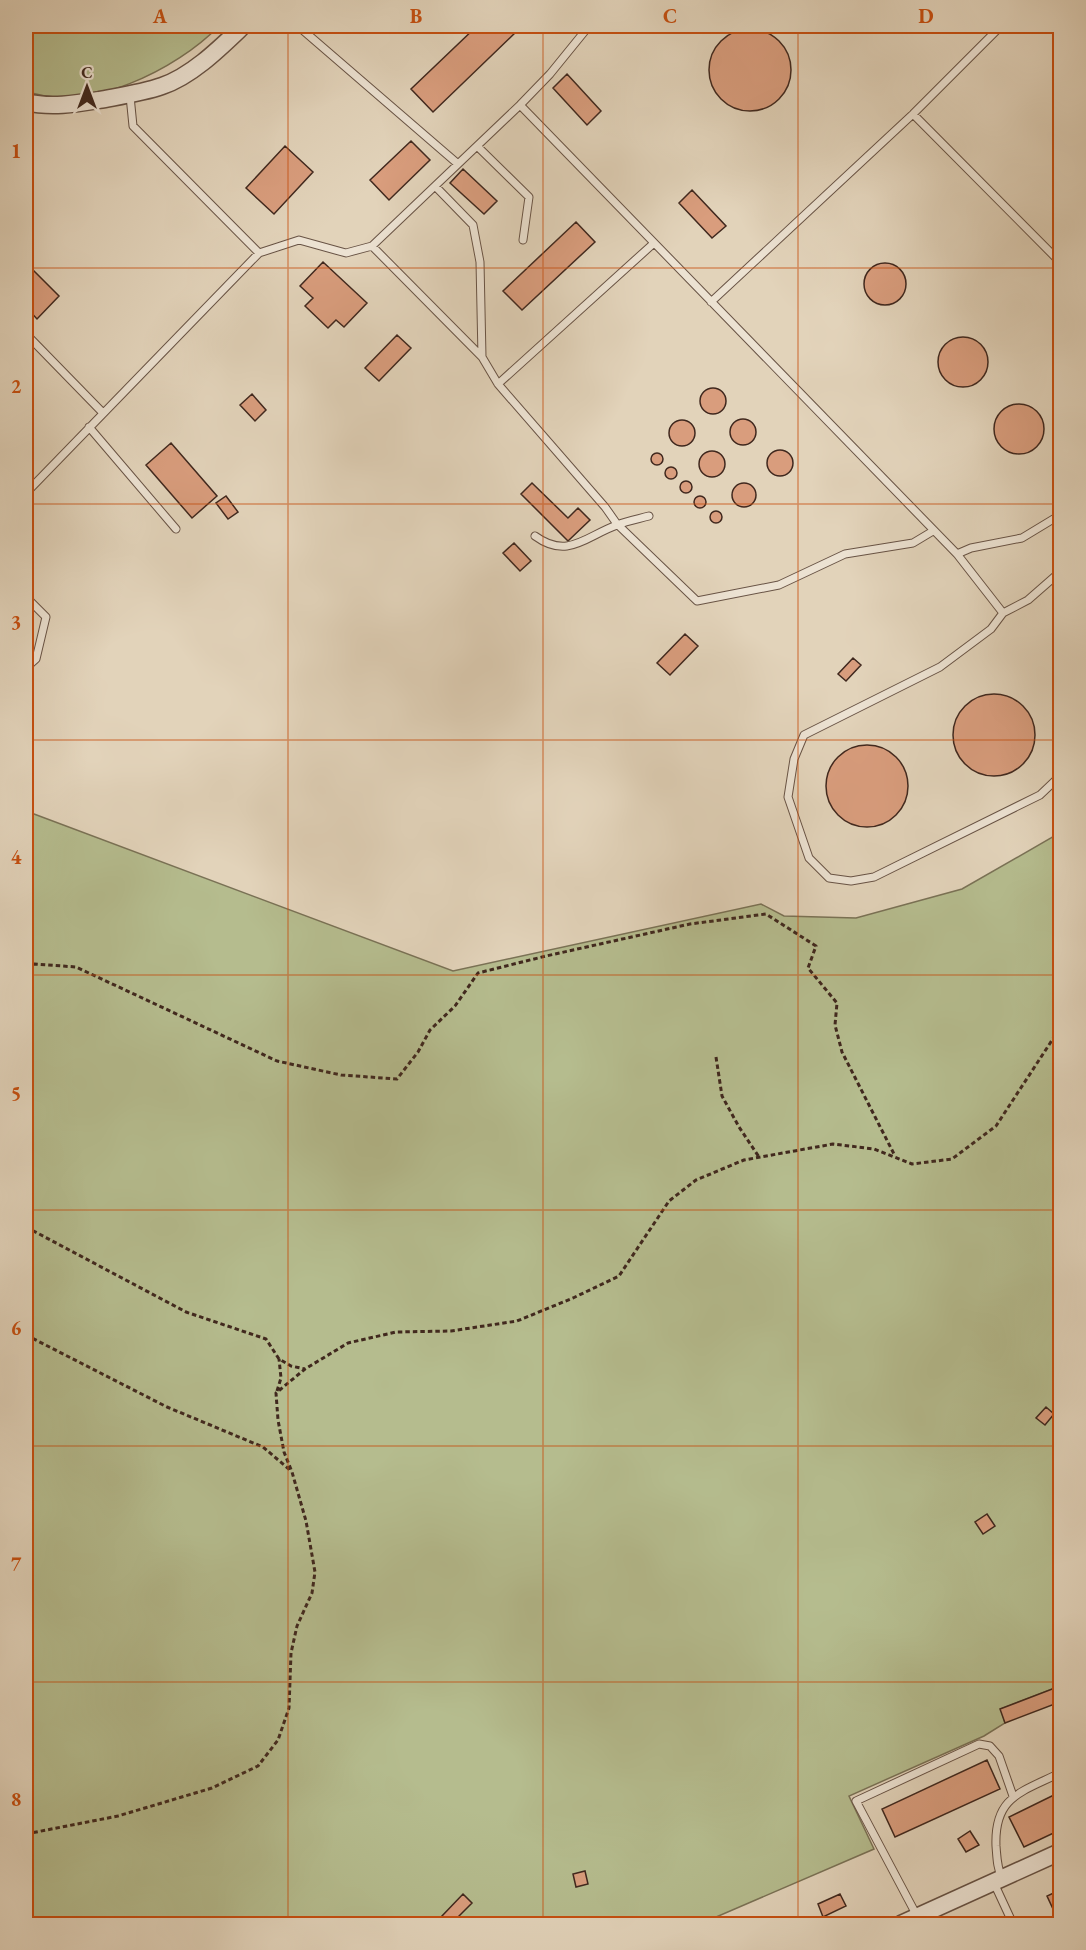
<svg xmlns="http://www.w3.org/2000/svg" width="1086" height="1950" font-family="'EB Garamond',serif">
  <rect width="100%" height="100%" fill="#e2d3ba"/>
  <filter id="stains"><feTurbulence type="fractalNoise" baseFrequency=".00333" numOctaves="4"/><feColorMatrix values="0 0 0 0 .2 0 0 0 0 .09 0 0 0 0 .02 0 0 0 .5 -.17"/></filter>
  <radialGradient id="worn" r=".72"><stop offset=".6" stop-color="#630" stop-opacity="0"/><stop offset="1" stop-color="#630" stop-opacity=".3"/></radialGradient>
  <path fill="#b5bc8e" stroke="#7a7256" stroke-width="1.5" d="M 26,26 L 219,26 C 176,70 88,114 26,91 Z
    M 26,811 L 453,971 L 761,904 L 784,916 L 856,918 L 962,889 L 1051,838 L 1060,831 L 1060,1686 L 1001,1709 L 1005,1723 L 984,1736 L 849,1796 L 874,1849 L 700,1924 L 26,1924 Z"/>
  <path fill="#d99d7d" stroke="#40281e" stroke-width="1.5" d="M 477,26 L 510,26 L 516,32 L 433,112 L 411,89 Z
    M709 70a41 41 0 1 1 82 0a41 41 0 1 1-82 0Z
    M 567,74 L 601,111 L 587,125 L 553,88 Z
    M 411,141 L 430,160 L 389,200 L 370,180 Z
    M 285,146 L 313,172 L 274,214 L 246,188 Z
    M 463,169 L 497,201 L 484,214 L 450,183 Z
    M 692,190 L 726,226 L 712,238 L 679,203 Z
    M 576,222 L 595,242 L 522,310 L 503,291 Z
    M 323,262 L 367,303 L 344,327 L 336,320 L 328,328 L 305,306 L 313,298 L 300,286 Z
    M864 284a21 21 0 1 1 42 0a21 21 0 1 1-42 0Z
    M 26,263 L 59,296 L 37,319 L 26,307 Z
    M 397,335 L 411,348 L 379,381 L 365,368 Z
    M938 362a25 25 0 1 1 50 0a25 25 0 1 1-50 0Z
    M700 401a13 13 0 1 1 26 0a13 13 0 1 1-26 0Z
    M 252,394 L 266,410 L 255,421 L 240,405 Z
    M994 429a25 25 0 1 1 50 0a25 25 0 1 1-50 0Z
    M730 432a13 13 0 1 1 26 0a13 13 0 1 1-26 0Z
    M669 433a13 13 0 1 1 26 0a13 13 0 1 1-26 0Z
    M 171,443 L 217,496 L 192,518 L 146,465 Z
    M767 463a13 13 0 1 1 26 0a13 13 0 1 1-26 0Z
    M699 464a13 13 0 1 1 26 0a13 13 0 1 1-26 0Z
    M651 459a6 6 0 1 1 12 0a6 6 0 1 1-12 0Z
    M665 473a6 6 0 1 1 12 0a6 6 0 1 1-12 0Z
    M680 487a6 6 0 1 1 12 0a6 6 0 1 1-12 0Z
    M 532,483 L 568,518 L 578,508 L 590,520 L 568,541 L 521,494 Z
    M732 495a12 12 0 1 1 24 0a12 12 0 1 1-24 0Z
    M694 502a6 6 0 1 1 12 0a6 6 0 1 1-12 0Z
    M 226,496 L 238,512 L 228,519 L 216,503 Z
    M710 517a6 6 0 1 1 12 0a6 6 0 1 1-12 0Z
    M 514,543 L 531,561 L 520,571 L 503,553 Z
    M 685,634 L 698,646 L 670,675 L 657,663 Z
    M 853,658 L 861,665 L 846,681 L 838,674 Z
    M953 735a41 41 0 1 1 82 0a41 41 0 1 1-82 0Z
    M826 786a41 41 0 1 1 82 0a41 41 0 1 1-82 0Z
    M 1046,1407 L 1054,1414 L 1045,1425 L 1036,1418 Z
    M 987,1514 L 995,1526 L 983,1534 L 975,1522 Z
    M 1060,1686 L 1060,1702 L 1005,1723 L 1000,1709 Z
    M 987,1760 L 1000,1789 L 895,1837 L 882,1809 Z
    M 1060,1792 L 1060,1830 L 1024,1847 L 1009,1817 Z
    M 970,1831 L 979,1845 L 966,1852 L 958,1839 Z
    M 585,1871 L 588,1884 L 576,1887 L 573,1874 Z
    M 1060,1890 L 1060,1924 L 1047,1896 Z
    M 463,1894 L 472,1903 L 451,1924 L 442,1916 Z
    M 840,1894 L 846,1906 L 823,1917 L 818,1904 Z"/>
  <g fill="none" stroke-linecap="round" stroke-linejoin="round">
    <g stroke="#685345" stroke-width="9">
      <path id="service" d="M 298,26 L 458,164
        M 130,96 L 133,126 L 259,253 L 299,240 L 346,253 L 372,246 L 520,105 L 550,74 L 589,26
        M 520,105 L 957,554 L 1003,613
        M 913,114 L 1060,262
        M 477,146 L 529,197 L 523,240
        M 435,186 L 473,225 L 480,262 L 482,357
        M 372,246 L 482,357 L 498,384 L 605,507 L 617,524 L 697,601 L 779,585 L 845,554 L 913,543 L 933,531
        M 711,302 L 913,114 L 1001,26
        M 26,334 L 103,413
        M 498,384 L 654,243
        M 89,427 L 176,529
        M 26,493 L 259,253
        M 535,536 C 568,560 586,536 617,525 C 627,521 638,519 649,516
        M 957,554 L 971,548 L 1022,538 L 1060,515
        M 1060,572 L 1028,600 L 1003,613 L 991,629 L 940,667 L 804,735 L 794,759 L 788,797 L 809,858 L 829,878 L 851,881 L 874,877 L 1040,795 L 1060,776
        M 26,597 L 46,617 L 36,659 L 26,668
        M 1002,1878 C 997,1868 997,1858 996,1846 C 994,1796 1022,1792 1060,1773
        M 994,1883 L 1013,1924
        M 917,1916 L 856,1801 L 979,1744 L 990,1746 L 999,1756 L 1013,1796"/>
    </g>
    <g stroke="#685345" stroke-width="19">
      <path id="tertiary" d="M 26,102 C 50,108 75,104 99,100 C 120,96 142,93 162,86 C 192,76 221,47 243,26
        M 901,1924 L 1060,1852"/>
    </g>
    <path stroke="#40281e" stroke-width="3" stroke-dasharray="4.5 3" stroke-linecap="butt" d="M 26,966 L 34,964 L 76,967 L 277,1061 L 341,1075 L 397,1079 L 418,1052 L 430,1030 L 455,1006 L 478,973 L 546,956 L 690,924 L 766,914 L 816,946 L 808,968 L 837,1003 L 835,1025 L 842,1052 L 895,1156
      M 716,1057 L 722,1096 L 739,1127 L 759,1157
      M 26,1227 L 186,1312 L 266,1339 L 279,1359 L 291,1366 L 305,1369
      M 26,1335 L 167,1407 L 263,1447 L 290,1470
      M 277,1391 L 281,1378 L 279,1359
      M 26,1834 L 118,1816 L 212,1788 L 258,1766 L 278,1740 L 289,1708 L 291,1653 L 297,1626 L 312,1593 L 315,1572 L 306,1521 L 292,1472 L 284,1452 L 278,1420 L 276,1393 L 305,1369 L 348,1343 L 396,1332 L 451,1331 L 517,1321 L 573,1298 L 619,1276 L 669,1201 L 696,1180 L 744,1160 L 833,1144 L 874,1149 L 912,1164 L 952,1159 L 996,1126 L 1060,1028"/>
    <use href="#service" stroke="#ece2d2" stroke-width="7"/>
    <use href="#tertiary" stroke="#ece2d2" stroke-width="16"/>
  </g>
  <path fill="none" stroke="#c64f10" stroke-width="1.5" stroke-opacity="0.55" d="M 288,26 L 288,1924M 543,26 L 543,1924M 798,26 L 798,1924M 26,268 L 1060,268M 26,504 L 1060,504M 26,740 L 1060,740M 26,975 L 1060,975M 26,1210 L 1060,1210M 26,1446 L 1060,1446M 26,1682 L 1060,1682"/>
  <rect width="1086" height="1950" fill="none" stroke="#e2d3ba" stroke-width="66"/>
  <g transform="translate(87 87)" stroke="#ece2d2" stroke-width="4.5" paint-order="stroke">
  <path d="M0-4.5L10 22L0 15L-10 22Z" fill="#40281e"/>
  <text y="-9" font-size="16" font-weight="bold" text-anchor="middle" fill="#40281e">С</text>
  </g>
  <rect x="33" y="33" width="1020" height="1884" fill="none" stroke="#c64f10" stroke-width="2"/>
  <g font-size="20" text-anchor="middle" font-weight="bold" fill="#c64f10">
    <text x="160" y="23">A</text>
    <text x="416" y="23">B</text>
    <text x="670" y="23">C</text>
    <text x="926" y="23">D</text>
    <text x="16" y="158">1</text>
    <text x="16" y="393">2</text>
    <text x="16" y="629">3</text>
    <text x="16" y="864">4</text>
    <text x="16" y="1100">5</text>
    <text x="16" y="1335">6</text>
    <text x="16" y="1571">7</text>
    <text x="16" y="1806">8</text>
  </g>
  <rect width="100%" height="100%" filter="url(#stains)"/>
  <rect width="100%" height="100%" fill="url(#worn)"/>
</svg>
